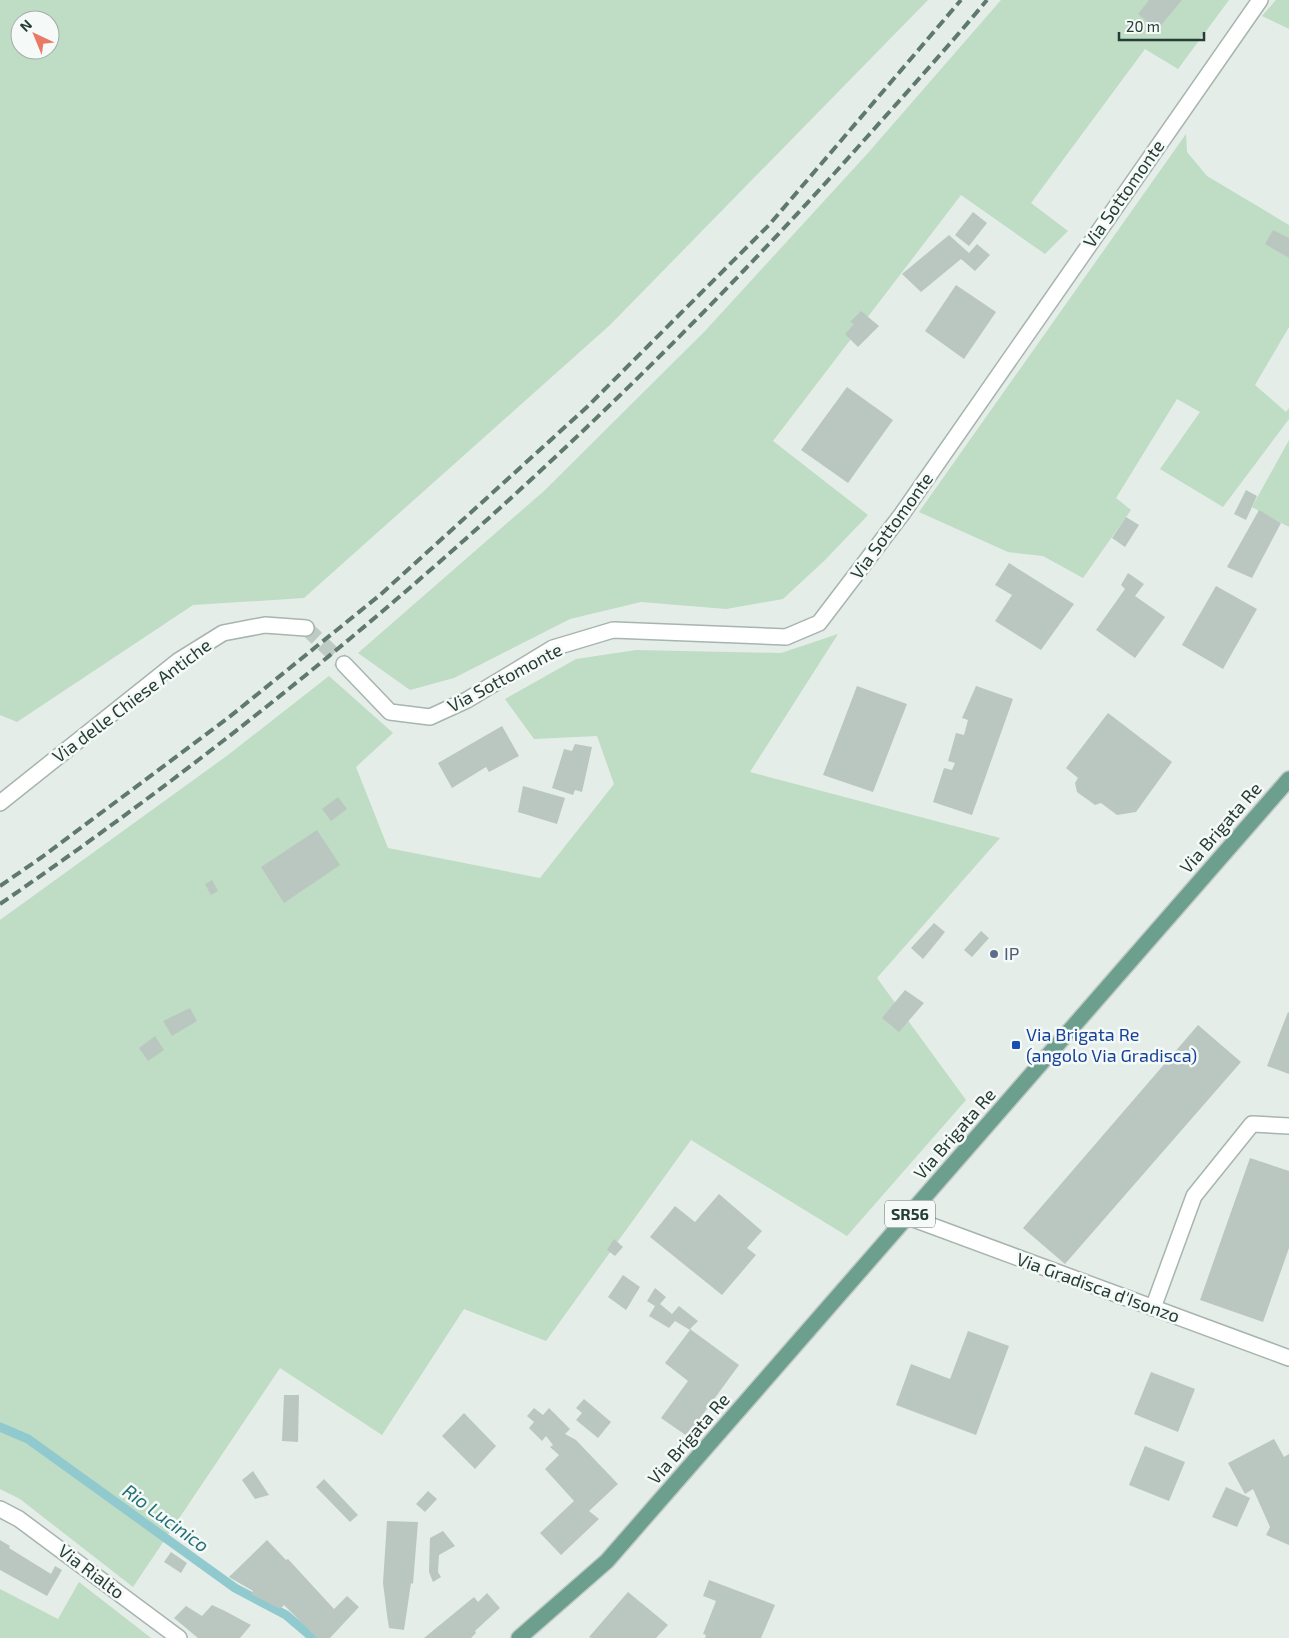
<svg xmlns="http://www.w3.org/2000/svg" width="1289" height="1638" font-family="'Exo 2',sans-serif">
  <rect width="100%" height="100%" fill="#e4ede8"/>
  <path fill="#bfdcc4" fill-rule="evenodd" d="M 0,0 L 928,0 L 610,325 L 304,598 L 193,605 L 17,722 L 0,715 ZM 20,20 L 50,20 L 50,50 L 20,50 Z
    M 1001,0 L 1229,0 L 1178,69 L 1145,49 L 1031,203 L 1068,231 L 1045,254 L 961,195 L 773,441 L 868,515 L 825,560 L 783,599 L 726,609 L 641,602 L 570,619 L 454,678 L 410,690 L 358,653 L 544,491 L 705,331 L 868,153 Z
    M 1276,0 L 1289,0 L 1289,29 L 1262,16 Z
    M 1186,134 L 1187,152 L 1207,176 L 1289,225 L 1289,327 L 1255,385 L 1286,412 L 1289,408 L 1289,419 L 1223,507 L 1160,469 L 1200,412 L 1177,399 L 1116,498 L 1131,510 L 1083,578 L 1043,556 L 1008,552 L 919,512 Z
    M 1289,440 L 1289,527 L 1252,507 Z
    M 838,634 L 750,772 L 1000,838 L 877,978 L 966,1100 L 847,1236 L 691,1140 L 546,1341 L 464,1309 L 382,1435 L 280,1368 L 133,1587 L 20,1499 L 0,1489 L 0,920 L 228,755 L 329,676 L 393,733 L 356,767 L 388,848 L 540,878 L 614,784 L 597,736 L 534,739 L 505,699 L 576,659 L 636,650 L 781,653 Z
    M 79,1582 L 151,1638 L 0,1638 L 0,1589 L 58,1619 Z"/>
  <g fill="none" stroke-linecap="round" stroke-linejoin="round">
    <path stroke="#90cace" stroke-width="9" d="M 0,1427 L 28,1439 L 235,1588 L 286,1615 L 313,1638"/>
  </g>
  <path fill="#bac7c1" d="M 1149,0 L 1182,0 L 1157,30 L 1138,14 Z
    M 973,212 L 987,223 L 969,246 L 955,235 Z
    M 1273,230 L 1289,238 L 1289,258 L 1265,244 Z
    M 949,235 L 969,253 L 977,244 L 990,255 L 975,271 L 961,259 L 921,292 L 902,274 Z
    M 956,285 L 996,312 L 964,359 L 925,331 Z
    M 861,311 L 879,326 L 858,347 L 845,334 L 854,324 L 850,322 Z
    M 847,387 L 893,420 L 848,483 L 801,450 Z
    M 1246,490 L 1257,496 L 1246,520 L 1234,514 Z
    M 1259,510 L 1281,523 L 1252,578 L 1227,567 Z
    M 1126,517 L 1139,525 L 1125,547 L 1112,538 Z
    M 1009,563 L 1074,604 L 1041,650 L 995,621 L 1012,595 L 995,585 Z
    M 1128,573 L 1144,584 L 1135,596 L 1165,617 L 1135,658 L 1096,630 L 1125,589 L 1121,585 Z
    M 1216,586 L 1257,609 L 1223,669 L 1182,645 Z
    M 857,686 L 907,704 L 873,792 L 823,775 Z
    M 976,686 L 1013,699 L 972,815 L 933,802 L 944,768 L 952,770 L 955,763 L 948,761 L 956,733 L 964,735 L 968,720 L 962,718 Z
    M 1108,713 L 1172,762 L 1136,812 L 1117,815 L 1101,803 L 1095,805 L 1077,792 L 1075,783 L 1078,778 L 1066,768 Z
    M 502,726 L 519,756 L 489,772 L 486,767 L 452,788 L 438,763 Z
    M 575,744 L 592,747 L 582,792 L 575,790 L 573,795 L 552,788 L 564,749 L 572,751 Z
    M 523,786 L 565,798 L 557,824 L 518,812 Z
    M 338,797 L 347,809 L 331,821 L 322,809 Z
    M 317,830 L 340,865 L 284,903 L 261,867 Z
    M 212,880 L 218,891 L 211,895 L 205,884 Z
    M 934,923 L 945,932 L 923,959 L 911,948 Z
    M 981,931 L 989,938 L 972,957 L 964,950 Z
    M 905,990 L 924,1003 L 899,1032 L 882,1018 Z
    M 190,1008 L 197,1021 L 172,1036 L 163,1021 Z
    M 1288,1012 L 1289,1013 L 1289,1074 L 1267,1066 Z
    M 1198,1025 L 1241,1062 L 1065,1264 L 1023,1228 Z
    M 155,1036 L 164,1050 L 148,1061 L 139,1048 Z
    M 1250,1158 L 1289,1171 L 1289,1248 L 1263,1322 L 1200,1300 Z
    M 719,1194 L 762,1231 L 747,1248 L 756,1255 L 722,1295 L 650,1237 L 675,1206 L 695,1222 Z
    M 614,1239 L 623,1247 L 615,1256 L 607,1250 Z
    M 623,1275 L 640,1287 L 626,1310 L 608,1297 Z
    M 655,1288 L 666,1297 L 660,1304 L 672,1314 L 679,1306 L 698,1321 L 690,1329 L 739,1365 L 687,1436 L 661,1418 L 688,1381 L 665,1363 L 690,1330 L 675,1321 L 669,1328 L 649,1316 L 655,1306 L 647,1301 Z
    M 968,1331 L 1009,1346 L 976,1435 L 896,1405 L 911,1364 L 950,1379 Z
    M 1151,1372 L 1195,1389 L 1178,1432 L 1134,1414 Z
    M 284,1395 L 299,1395 L 298,1442 L 282,1441 Z
    M 584,1399 L 611,1422 L 598,1438 L 576,1420 L 582,1413 L 576,1408 Z
    M 534,1408 L 543,1415 L 549,1408 L 570,1429 L 565,1434 L 576,1440 L 618,1484 L 589,1511 L 599,1519 L 561,1555 L 540,1533 L 574,1501 L 545,1469 L 559,1455 L 550,1447 L 553,1445 L 546,1436 L 542,1441 L 529,1428 L 534,1422 L 527,1416 Z
    M 464,1413 L 496,1446 L 475,1469 L 442,1436 Z
    M 1274,1439 L 1284,1457 L 1289,1454 L 1289,1545 L 1266,1535 L 1270,1527 L 1253,1489 L 1245,1494 L 1228,1463 Z
    M 1145,1446 L 1185,1462 L 1169,1501 L 1129,1485 Z
    M 253,1471 L 269,1495 L 255,1499 L 242,1480 Z
    M 324,1479 L 358,1515 L 350,1522 L 316,1487 Z
    M 1226,1487 L 1250,1498 L 1237,1527 L 1212,1517 Z
    M 428,1491 L 437,1499 L 425,1512 L 416,1504 Z
    M 387,1521 L 418,1522 L 413,1584 L 411,1583 L 404,1630 L 389,1628 L 387,1615 L 383,1583 Z
    M 443,1531 L 455,1546 L 439,1555 L 438,1572 L 441,1577 L 433,1582 L 429,1572 L 430,1538 Z
    M 0,1540 L 10,1546 L 9,1548 L 51,1574 L 55,1566 L 62,1570 L 47,1596 L 0,1570 Z
    M 267,1540 L 286,1560 L 288,1559 L 334,1609 L 347,1596 L 359,1607 L 330,1638 L 317,1638 L 284,1605 L 280,1609 L 251,1594 L 253,1591 L 229,1577 Z
    M 171,1552 L 187,1563 L 181,1573 L 164,1562 Z
    M 709,1580 L 775,1605 L 761,1638 L 705,1638 L 706,1635 L 703,1634 L 716,1601 L 703,1596 Z
    M 628,1592 L 668,1625 L 656,1638 L 591,1638 L 589,1637 Z
    M 487,1593 L 500,1608 L 475,1631 L 476,1633 L 471,1638 L 424,1638 L 474,1597 L 478,1602 Z
    M 212,1605 L 225,1611 L 251,1625 L 240,1638 L 198,1638 L 174,1618 L 186,1606 L 202,1616 Z"/>
  <g fill="none" stroke-linecap="round" stroke-linejoin="round">
    <path stroke="#becac4" stroke-width="15" stroke-dasharray="15 8" stroke-linecap="butt" d="M 306,628 L 344,664"/>
    <g stroke="#a7b5ae" stroke-width="18">
      <path id="minor" d="M 344,664 L 390,712 L 430,717 L 467,700 L 553,648 L 613,630 L 786,637 L 819,623 L 902,514 L 1260,0
        M 0,803 L 178,661 L 223,633 L 265,625 L 306,628
        M 908,1217 L 1289,1358
        M 1153,1308 L 1194,1196 L 1252,1124 L 1289,1126
        M 0,1509 L 19,1519 L 179,1638"/>
    </g>
    <g stroke="#c2c9c6" stroke-width="18">
      <path id="major" d="M 519,1638 L 607,1561 L 1289,779"/>
    </g>
    <use href="#minor" stroke="#fff" stroke-width="15"/>
    <use href="#major" stroke="#6c9f8d" stroke-width="15"/>
    <path stroke="#5f796f" stroke-width="4" stroke-dasharray="10 5" stroke-linecap="butt" d="M 0,886 L 42,857 L 228,718 L 380,595 L 587,407 L 769,225 L 961,0
      M 0,904 C 319,685 610,426 867,137 C 907,92 948,47 987,0"/>
  </g>
  <circle fill="#5c6f8a" stroke="#f5f9f7" stroke-width="2" cx="994" cy="954" r="5"/>
  <rect fill="#1a4fb4" stroke="#f5f9f7" stroke-width="2" x="1011" y="1040" width="10" height="10" rx="2.5"/>
  <g text-anchor="middle" stroke-width="5" stroke-linejoin="round" paint-order="stroke">
    <rect fill="#f5f9f7" stroke="#63756e" stroke-width="1" x="885" y="1200.5" width="50" height="27" rx="4"/>
    <g font-size="16" font-weight="bold" fill="#253d34">
      <text x="910" y="1220">SR56</text>
    </g>
    <g font-size="18" fill="#253d34" stroke="#f5f9f7">
      <text transform="translate(1124 194) rotate(-55)" y="6">Via Sottomonte</text>
      <text transform="translate(892 526) rotate(-54)" y="6">Via Sottomonte</text>
      <text transform="translate(505 678) rotate(-28)" y="6">Via Sottomonte</text>
      <text transform="translate(132 701) rotate(-37)" y="6">Via delle Chiese Antiche</text>
      <text transform="translate(1221 828) rotate(-49)" y="6">Via Brigata Re</text>
      <text transform="translate(955 1134) rotate(-49)" y="6">Via Brigata Re</text>
      <text transform="translate(1098 1288) rotate(20)" y="6">Via Gradisca d'Isonzo</text>
      <text transform="translate(689 1439) rotate(-49)" y="6">Via Brigata Re</text>
      <text transform="translate(91 1572) rotate(37)" y="6">Via Rialto</text>
    </g>
    <g font-size="18" fill="#4e5e75" stroke="#f5f9f7" text-anchor="start">
      <text x="1004" y="960">IP</text>
    </g>
    <g font-size="18" fill="#164399" stroke="#f5f9f7" text-anchor="start">
      <text x="1026" y="1041">Via Brigata Re<tspan x="1026" dy="21">(angolo Via Gradisca)</tspan></text>
    </g>
    <g font-size="19" font-style="italic" fill="#227076" stroke="#f5f9f7">
      <text transform="translate(166 1518) rotate(36)" y="7">Rio Lucinico</text>
    </g>
  </g>
  <g transform="translate(35 35) rotate(316)"><circle r="24" fill="#f5f9f7" stroke="#a2aea9"/>
  <path d="M0-4L9 19L0 12L-9 19Z" fill="#e97a66"/>
  <text y="-8" font-size="14" font-weight="bold" text-anchor="middle" fill="#253d34">N</text>
  </g>
  <path d="M1119 32v8h85v-8" fill="none" stroke="#253d34" stroke-width="2.5"/>
  <text x="1126" y="32" font-size="15" fill="#253d34" stroke="#f5f9f7" stroke-width="4" paint-order="stroke">20 m</text>
</svg>
